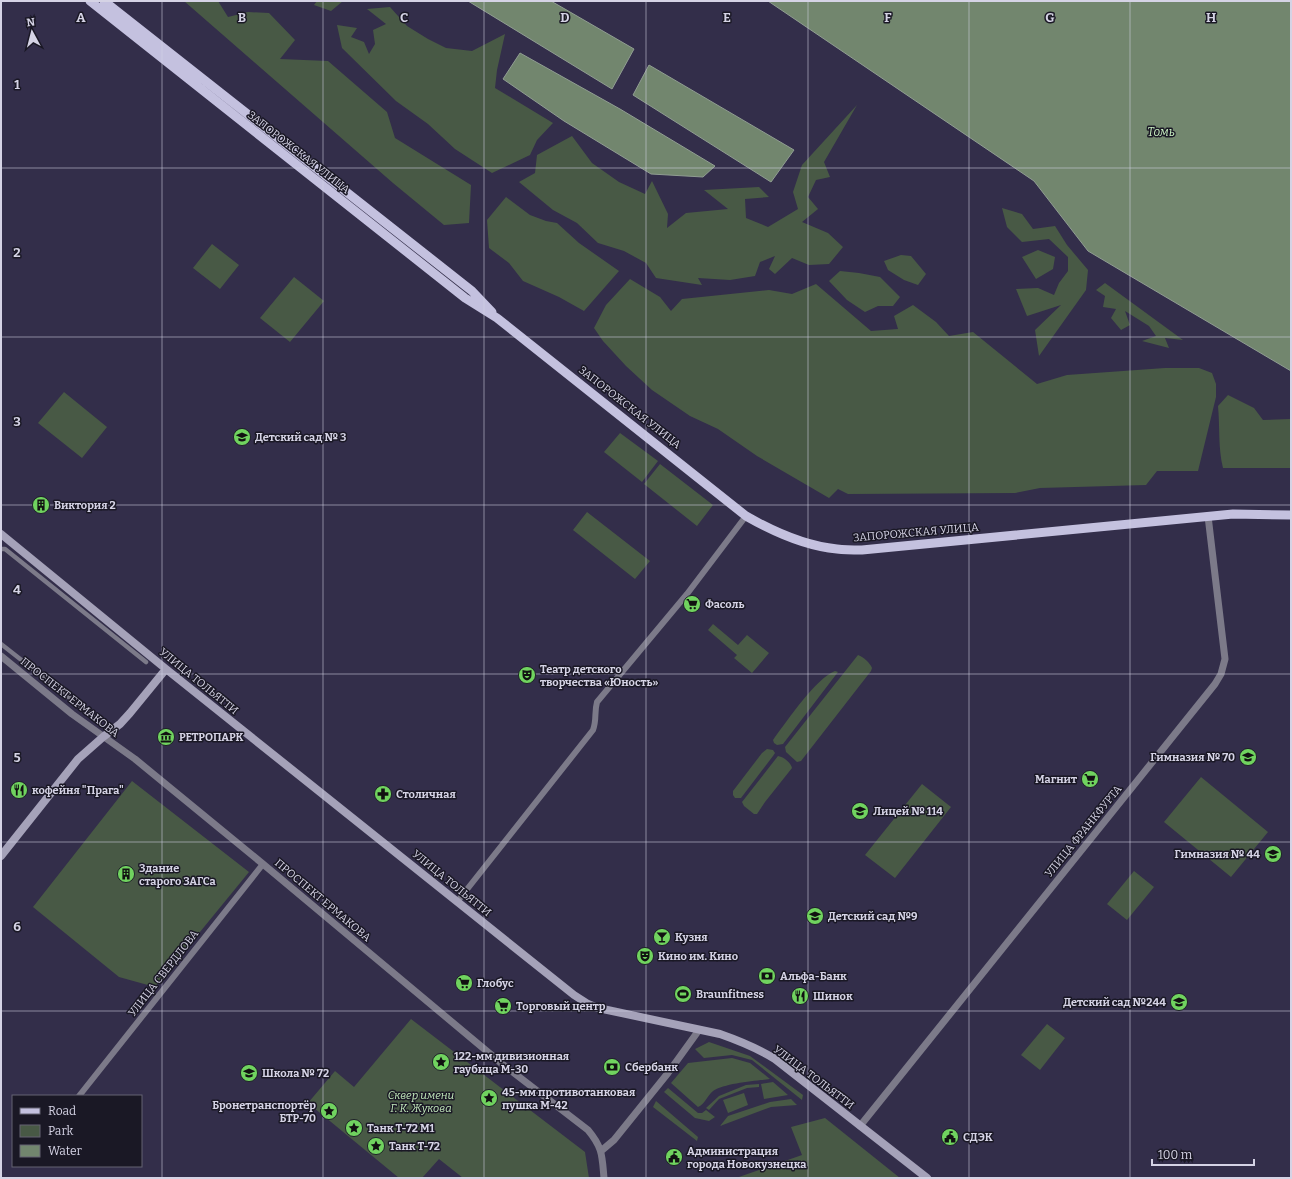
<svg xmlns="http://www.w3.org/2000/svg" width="1292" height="1179" font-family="Bitter,serif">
  <rect width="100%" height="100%" fill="#332e4a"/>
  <path fill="#485945" d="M 184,1 L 218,1 L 228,17 L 248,12 L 269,13 L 295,40 L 280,59 L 328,61 L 387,112 L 395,138 L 471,185 L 469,223 L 444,225 L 393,183 Z
    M 317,1 L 343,1 L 331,11 L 314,5 Z
    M 390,7 L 407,26 L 428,39 L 446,48 L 472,51 L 505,34 L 497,70 L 495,88 L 553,123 L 537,140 L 530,155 L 492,173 L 455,149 L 428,124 L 396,101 L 342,48 L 337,25 L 357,28 L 351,37 L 364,42 L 369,54 L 375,44 L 373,30 L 386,24 L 367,9 Z
    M 857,105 L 824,162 L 830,177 L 816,180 L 808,197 L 818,209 L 802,222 L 828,233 L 843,247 L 829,264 L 809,265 L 792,258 L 775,274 L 769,269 L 775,256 L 760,262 L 755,276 L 730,280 L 698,278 L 702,285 L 656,278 L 646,263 L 624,251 L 598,243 L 577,223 L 553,210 L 519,182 L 535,173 L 537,155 L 572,136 L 592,163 L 619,182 L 645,194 L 652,181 L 668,214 L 667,228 L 686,213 L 728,209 L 704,190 L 759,187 L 769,197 L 745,199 L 746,218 L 768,227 L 798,209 L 793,192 L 802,165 Z
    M 506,197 L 530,215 L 546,221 L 557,223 L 579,243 L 619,271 L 584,311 L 559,297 L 523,281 L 509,263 L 489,248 L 487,220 Z
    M 1002,208 L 1022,214 L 1033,229 L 1055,226 L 1067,245 L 1088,270 L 1086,290 L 1039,356 L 1035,330 L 1061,305 L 1027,316 L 1016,289 L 1038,288 L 1054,295 L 1059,283 L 1068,271 L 1068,257 L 1049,239 L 1022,242 L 1007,227 Z
    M 212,244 L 239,265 L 220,289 L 193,268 Z
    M 1038,250 L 1055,257 L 1053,269 L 1036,279 L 1022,257 Z
    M 901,255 L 911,256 L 926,274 L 918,285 L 904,280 L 888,270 L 884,261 Z
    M 840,271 L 859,273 L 880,277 L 900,297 L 893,306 L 878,306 L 865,312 L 847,300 L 829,281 Z
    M 294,277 L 324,301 L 290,342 L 260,318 Z
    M 630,279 L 660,297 L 671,311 L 682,299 L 769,290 L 792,294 L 816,284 L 871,331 L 898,329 L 894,316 L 913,305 L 936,322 L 949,336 L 973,332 L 1037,384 L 1067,375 L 1165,368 L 1199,368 L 1212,373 L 1216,384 L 1216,397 L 1198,471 L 1157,471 L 1146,485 L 1040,488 L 1015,493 L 848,494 L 838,489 L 829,498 L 757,456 L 718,429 L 690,416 L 652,390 L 626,366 L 603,341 L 594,328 L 606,305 Z
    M 1105,283 L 1183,340 L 1165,338 L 1169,348 L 1142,341 L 1156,336 L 1149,326 L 1125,311 L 1130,325 L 1121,330 L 1111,318 L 1116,309 L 1103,307 L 1105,296 L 1096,290 Z
    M 64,392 L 107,427 L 82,458 L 38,423 Z
    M 1228,395 L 1254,408 L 1263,420 L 1291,419 L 1291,468 L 1223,468 C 1218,448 1220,427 1218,406 Z
    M 620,433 L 658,461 L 642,482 L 604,452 Z
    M 660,464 L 713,505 L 697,526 L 644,484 Z
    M 587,512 L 650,561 L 635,579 L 573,530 Z
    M 713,624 L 738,645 L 747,635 L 769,653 L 752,673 L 734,658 L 737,655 L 708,630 Z
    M 858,655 C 864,657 870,663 872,668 L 871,671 L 801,761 L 797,762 L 786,752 L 785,747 Z
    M 835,671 L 838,672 L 783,744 L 777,745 L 774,743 L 773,740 L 775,737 C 788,720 816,678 835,671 Z
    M 767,749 L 773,750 L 775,753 L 773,756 L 741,798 L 735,798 L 733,795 L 733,791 L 762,753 Z
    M 778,756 C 784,757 791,763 792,768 L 765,802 L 757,814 L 754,814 L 744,806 L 742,802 Z
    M 1201,777 L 1268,832 L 1231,877 L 1164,822 Z
    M 132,781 L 249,872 L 155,987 L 119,977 L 33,907 Z
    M 922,784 L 951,807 L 895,878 L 865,855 Z
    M 1134,871 L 1154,887 L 1127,920 L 1107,904 Z
    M 411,1019 L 585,1152 L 589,1178 L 463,1178 L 439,1159 L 422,1178 L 399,1178 L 308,1103 L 335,1071 L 354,1087 Z
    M 1047,1024 L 1065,1038 L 1040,1070 L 1021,1055 Z
    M 709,1042 L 750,1056 L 803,1095 L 802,1100 L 752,1060 L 732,1055 L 704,1058 L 695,1049 Z
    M 732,1058 L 750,1063 L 770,1079 C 755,1081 725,1083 713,1091 C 707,1096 705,1104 698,1107 L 671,1083 L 688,1063 Z
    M 773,1082 L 788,1095 L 764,1099 L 761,1084 Z
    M 759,1084 L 759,1087 L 747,1088 L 719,1099 L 709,1110 L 706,1108 L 719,1096 L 746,1085 Z
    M 668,1088 L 698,1113 L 702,1113 L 706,1110 L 715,1117 L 709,1121 L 695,1118 L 664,1092 Z
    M 744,1093 L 748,1105 L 728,1113 L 723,1100 Z
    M 791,1099 L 797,1105 L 771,1107 L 720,1126 L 728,1116 L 770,1102 Z
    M 656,1101 L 698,1137 L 697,1141 L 653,1107 Z
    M 825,1118 L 900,1178 L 736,1178 L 802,1155 L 791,1127 Z"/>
  <path fill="#72866e" stroke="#909d92" d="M 468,1 L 551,1 L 634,49 L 612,89 Z
    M 768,1 L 1291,1 L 1291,371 L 1088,251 L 1034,181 Z
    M 520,53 L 620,109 L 715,166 L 703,177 L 651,174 L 564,121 L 503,79 Z
    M 649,65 L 794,150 L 771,182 L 633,95 Z"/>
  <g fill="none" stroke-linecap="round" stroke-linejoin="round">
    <path stroke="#7c7a89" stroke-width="4.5" d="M 1,549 L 5,549 L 146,662
      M 1,644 L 94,717"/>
    <path stroke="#7c7a89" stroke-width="6" d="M 457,902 L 593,730 C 597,719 594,713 597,702 L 687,594 L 746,516
      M 79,1096 L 263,864"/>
    <path stroke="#7c7a89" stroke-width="7" d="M 1,656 L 72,714 L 135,759 L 263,864 L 501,1063 L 588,1130 C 603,1148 602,1156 604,1178
      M 860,1126 L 1215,684 L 1221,674 L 1225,659 L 1208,516
      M 601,1151 L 614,1140 L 668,1073 L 699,1030"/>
    <path stroke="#a5a2b9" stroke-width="8" d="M 1,534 L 166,669 L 574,995 L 588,1004 L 598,1008 L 720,1034 C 740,1041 757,1048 775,1059 L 927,1178
      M 1,856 L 78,759 L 103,737 L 120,724 L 130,713 L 166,669"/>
    <path stroke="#c4c1df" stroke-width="9" d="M 90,1 L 465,298 L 497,318 L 746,516 C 774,532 805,546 837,549 C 845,550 854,550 862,550 L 1233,514 L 1291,515
      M 104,1 L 472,291 L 492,312"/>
  </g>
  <path fill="none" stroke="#d5d3e5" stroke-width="1" stroke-opacity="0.55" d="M 162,1 L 162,1178M 323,1 L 323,1178M 484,1 L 484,1178M 646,1 L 646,1178M 808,1 L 808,1178M 969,1 L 969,1178M 1130,1 L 1130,1178M 1,168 L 1291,168M 1,337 L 1291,337M 1,505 L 1291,505M 1,674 L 1291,674M 1,842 L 1291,842M 1,1011 L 1291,1011"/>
  <defs>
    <g id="school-disc" transform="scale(0.9)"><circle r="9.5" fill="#70d35f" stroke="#1a1825"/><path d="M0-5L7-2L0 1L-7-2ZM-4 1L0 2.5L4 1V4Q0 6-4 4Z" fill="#111"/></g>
    <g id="building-disc" transform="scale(0.9)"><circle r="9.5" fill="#70d35f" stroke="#1a1825"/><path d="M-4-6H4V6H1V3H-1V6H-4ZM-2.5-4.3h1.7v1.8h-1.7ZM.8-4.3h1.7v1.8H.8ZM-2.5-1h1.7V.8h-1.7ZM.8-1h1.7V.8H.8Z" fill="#111"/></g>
    <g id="supermarket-disc" transform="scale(0.9)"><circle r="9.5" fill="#70d35f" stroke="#1a1825"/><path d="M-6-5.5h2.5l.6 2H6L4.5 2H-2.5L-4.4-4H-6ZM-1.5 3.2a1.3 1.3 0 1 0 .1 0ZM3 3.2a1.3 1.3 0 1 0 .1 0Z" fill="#111"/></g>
    <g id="theatre-disc" transform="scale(0.9)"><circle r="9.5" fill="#70d35f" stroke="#1a1825"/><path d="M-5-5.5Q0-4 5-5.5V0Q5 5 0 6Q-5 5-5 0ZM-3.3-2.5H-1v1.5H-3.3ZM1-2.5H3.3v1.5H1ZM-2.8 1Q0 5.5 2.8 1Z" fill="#111"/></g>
    <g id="museum-disc" transform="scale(0.9)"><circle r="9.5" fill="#70d35f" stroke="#1a1825"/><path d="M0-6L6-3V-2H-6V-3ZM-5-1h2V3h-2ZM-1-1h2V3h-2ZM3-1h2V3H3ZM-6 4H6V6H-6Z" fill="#111"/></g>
    <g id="restaurant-disc" transform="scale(0.9)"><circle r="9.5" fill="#70d35f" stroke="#1a1825"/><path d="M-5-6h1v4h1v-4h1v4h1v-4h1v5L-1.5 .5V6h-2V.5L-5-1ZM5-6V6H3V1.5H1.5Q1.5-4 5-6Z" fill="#111"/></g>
    <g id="pharmacy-disc" transform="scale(0.9)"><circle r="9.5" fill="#70d35f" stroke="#1a1825"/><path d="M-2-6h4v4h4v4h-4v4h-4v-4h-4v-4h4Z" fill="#111"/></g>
    <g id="bar-disc" transform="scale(0.9)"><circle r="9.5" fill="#70d35f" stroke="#1a1825"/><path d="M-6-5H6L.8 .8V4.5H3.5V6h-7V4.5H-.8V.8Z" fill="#111"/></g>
    <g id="bank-disc" transform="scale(0.9)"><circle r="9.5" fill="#70d35f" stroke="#1a1825"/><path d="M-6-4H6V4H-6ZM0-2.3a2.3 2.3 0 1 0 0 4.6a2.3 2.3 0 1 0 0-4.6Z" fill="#111"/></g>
    <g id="stadium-disc" transform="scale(0.9)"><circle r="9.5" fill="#70d35f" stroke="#1a1825"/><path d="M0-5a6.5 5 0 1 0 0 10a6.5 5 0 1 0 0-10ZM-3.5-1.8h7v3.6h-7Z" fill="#111"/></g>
    <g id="sight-disc" transform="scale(0.9)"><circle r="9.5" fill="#70d35f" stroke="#1a1825"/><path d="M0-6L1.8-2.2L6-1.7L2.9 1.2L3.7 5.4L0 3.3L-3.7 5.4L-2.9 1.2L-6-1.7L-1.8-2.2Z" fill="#111"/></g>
    <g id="civic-disc" transform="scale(0.9)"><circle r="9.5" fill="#70d35f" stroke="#1a1825"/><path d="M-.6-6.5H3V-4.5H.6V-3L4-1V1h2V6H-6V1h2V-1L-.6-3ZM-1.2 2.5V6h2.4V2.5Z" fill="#111"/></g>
  </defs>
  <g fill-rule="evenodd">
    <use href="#school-disc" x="242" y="437"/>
    <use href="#building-disc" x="41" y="505"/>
    <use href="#supermarket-disc" x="692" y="604"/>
    <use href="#theatre-disc" x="527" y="675"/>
    <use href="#museum-disc" x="166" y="737"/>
    <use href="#school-disc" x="1248" y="757"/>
    <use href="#supermarket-disc" x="1090" y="779"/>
    <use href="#restaurant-disc" x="19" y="790"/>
    <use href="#pharmacy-disc" x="383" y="794"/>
    <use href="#school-disc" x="860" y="811"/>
    <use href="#school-disc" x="1273" y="854"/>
    <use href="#building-disc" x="126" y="874"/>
    <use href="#school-disc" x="815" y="916"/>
    <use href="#bar-disc" x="662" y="937"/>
    <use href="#theatre-disc" x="645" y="956"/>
    <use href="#bank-disc" x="767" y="976"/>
    <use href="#supermarket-disc" x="464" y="983"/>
    <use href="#stadium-disc" x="683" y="994"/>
    <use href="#restaurant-disc" x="800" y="996"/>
    <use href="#school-disc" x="1179" y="1002"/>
    <use href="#supermarket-disc" x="503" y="1006"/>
    <use href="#sight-disc" x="441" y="1062"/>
    <use href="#bank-disc" x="612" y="1067"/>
    <use href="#school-disc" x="249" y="1073"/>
    <use href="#sight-disc" x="489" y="1098"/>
    <use href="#sight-disc" x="329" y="1111"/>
    <use href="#sight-disc" x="354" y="1128"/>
    <use href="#civic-disc" x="950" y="1137"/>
    <use href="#sight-disc" x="376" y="1146"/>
    <use href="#civic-disc" x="674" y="1157"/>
  </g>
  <g text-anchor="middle" stroke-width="3" stroke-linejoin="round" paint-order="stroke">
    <g font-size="11" fill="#d5d3e5" stroke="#1a1825">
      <text transform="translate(299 152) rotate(38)" y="4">ЗАПОРОЖСКАЯ УЛИЦА</text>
      <text transform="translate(630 407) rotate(38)" y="4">ЗАПОРОЖСКАЯ УЛИЦА</text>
      <text transform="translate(916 532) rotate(-5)" y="4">ЗАПОРОЖСКАЯ УЛИЦА</text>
      <text transform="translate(199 681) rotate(39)" y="4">УЛИЦА ТОЛЬЯТТИ</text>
      <text transform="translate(70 697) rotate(38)" y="4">ПРОСПЕКТ ЕРМАКОВА</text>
      <text transform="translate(1083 831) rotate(-51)" y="4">УЛИЦА ФРАНКФУРТА</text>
      <text transform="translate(452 883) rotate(39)" y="4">УЛИЦА ТОЛЬЯТТИ</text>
      <text transform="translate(323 900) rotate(40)" y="4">ПРОСПЕКТ ЕРМАКОВА</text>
      <text transform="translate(163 973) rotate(-52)" y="4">УЛИЦА СВЕРДЛОВА</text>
      <text transform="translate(814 1077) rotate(37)" y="4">УЛИЦА ТОЛЬЯТТИ</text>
    </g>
    <g font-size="11" font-weight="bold" fill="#d5d3e5" stroke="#1a1825" text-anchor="start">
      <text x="255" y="441">Детский сад № 3</text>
      <text x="54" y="509">Виктория 2</text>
      <text x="705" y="608">Фасоль</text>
      <text x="540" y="673">Театр детского<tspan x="540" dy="13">творчества «Юность»</tspan></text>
      <text x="179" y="741">РЕТРОПАРК</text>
      <text x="1235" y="761" text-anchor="end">Гимназия № 70</text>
      <text x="1077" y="783" text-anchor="end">Магнит</text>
      <text x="32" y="794">кофейня "Прага"</text>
      <text x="396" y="798">Столичная</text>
      <text x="873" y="815">Лицей № 114</text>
      <text x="1260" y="858" text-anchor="end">Гимназия № 44</text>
      <text x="139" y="872">Здание<tspan x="139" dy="13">старого ЗАГСа</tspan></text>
      <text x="828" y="920">Детский сад №9</text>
      <text x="675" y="941">Кузня</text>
      <text x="658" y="960">Кино им. Кино</text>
      <text x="780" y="980">Альфа-Банк</text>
      <text x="477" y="987">Глобус</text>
      <text x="696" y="998">Braunfitness</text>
      <text x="813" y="1000">Шинок</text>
      <text x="1166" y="1006" text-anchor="end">Детский сад №244</text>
      <text x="516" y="1010">Торговый центр</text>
      <text x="454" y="1060">122-мм дивизионная<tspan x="454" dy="13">гаубица М-30</tspan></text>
      <text x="625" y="1071">Сбербанк</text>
      <text x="262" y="1077">Школа № 72</text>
      <text x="502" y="1096">45-мм противотанковая<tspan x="502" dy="13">пушка М-42</tspan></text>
      <text x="316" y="1109" text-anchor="end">Бронетранспортёр<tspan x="316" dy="13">БТР-70</tspan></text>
      <text x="367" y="1132">Танк Т-72 М1</text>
      <text x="963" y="1141">СДЭК</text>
      <text x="389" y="1150">Танк Т-72</text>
      <text x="687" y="1155">Администрация<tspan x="687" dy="13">города Новокузнецка</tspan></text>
    </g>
    <g font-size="11" font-style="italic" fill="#c3eabc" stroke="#1a1825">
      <text x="421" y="1099">Сквер имени<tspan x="421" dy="13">Г. К. Жукова</tspan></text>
    </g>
    <g font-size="12" font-style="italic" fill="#c9f0c2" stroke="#1a1825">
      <text x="1161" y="136">Томь</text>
    </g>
  </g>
  <g font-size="13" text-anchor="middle" font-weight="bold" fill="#d5d3e5" stroke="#1a1825" stroke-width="3" stroke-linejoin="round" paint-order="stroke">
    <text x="81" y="22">A</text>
    <text x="242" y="22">B</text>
    <text x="404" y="22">C</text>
    <text x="565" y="22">D</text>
    <text x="727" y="22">E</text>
    <text x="888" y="22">F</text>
    <text x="1050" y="22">G</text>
    <text x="1211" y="22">H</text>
    <text x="17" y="89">1</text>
    <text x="17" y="257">2</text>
    <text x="17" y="426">3</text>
    <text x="17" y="594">4</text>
    <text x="17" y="762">5</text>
    <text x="17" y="931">6</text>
  </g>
  <rect width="1292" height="1179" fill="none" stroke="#d5d3e5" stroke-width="4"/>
  <rect x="12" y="1095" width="130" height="72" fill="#1a1825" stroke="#656372"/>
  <rect x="20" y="1108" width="20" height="6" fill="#c4c1df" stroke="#656372"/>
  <text x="48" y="1115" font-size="12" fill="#d5d3e5">Road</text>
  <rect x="20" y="1125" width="20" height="12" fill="#485945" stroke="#656372"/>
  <text x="48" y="1135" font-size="12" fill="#d5d3e5">Park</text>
  <rect x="20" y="1145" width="20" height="12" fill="#72866e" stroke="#656372"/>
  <text x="48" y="1155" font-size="12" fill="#d5d3e5">Water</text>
  <g transform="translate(32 32) rotate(353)" stroke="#1a1825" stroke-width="3" paint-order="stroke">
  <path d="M0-3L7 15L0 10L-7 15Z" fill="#d5d3e5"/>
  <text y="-6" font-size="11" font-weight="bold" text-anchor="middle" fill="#d5d3e5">N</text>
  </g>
  <path d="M1152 1159v6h102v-6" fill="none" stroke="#d5d3e5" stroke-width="2"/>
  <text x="1158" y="1159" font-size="12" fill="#d5d3e5" stroke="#1a1825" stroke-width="3" paint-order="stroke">100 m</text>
</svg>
